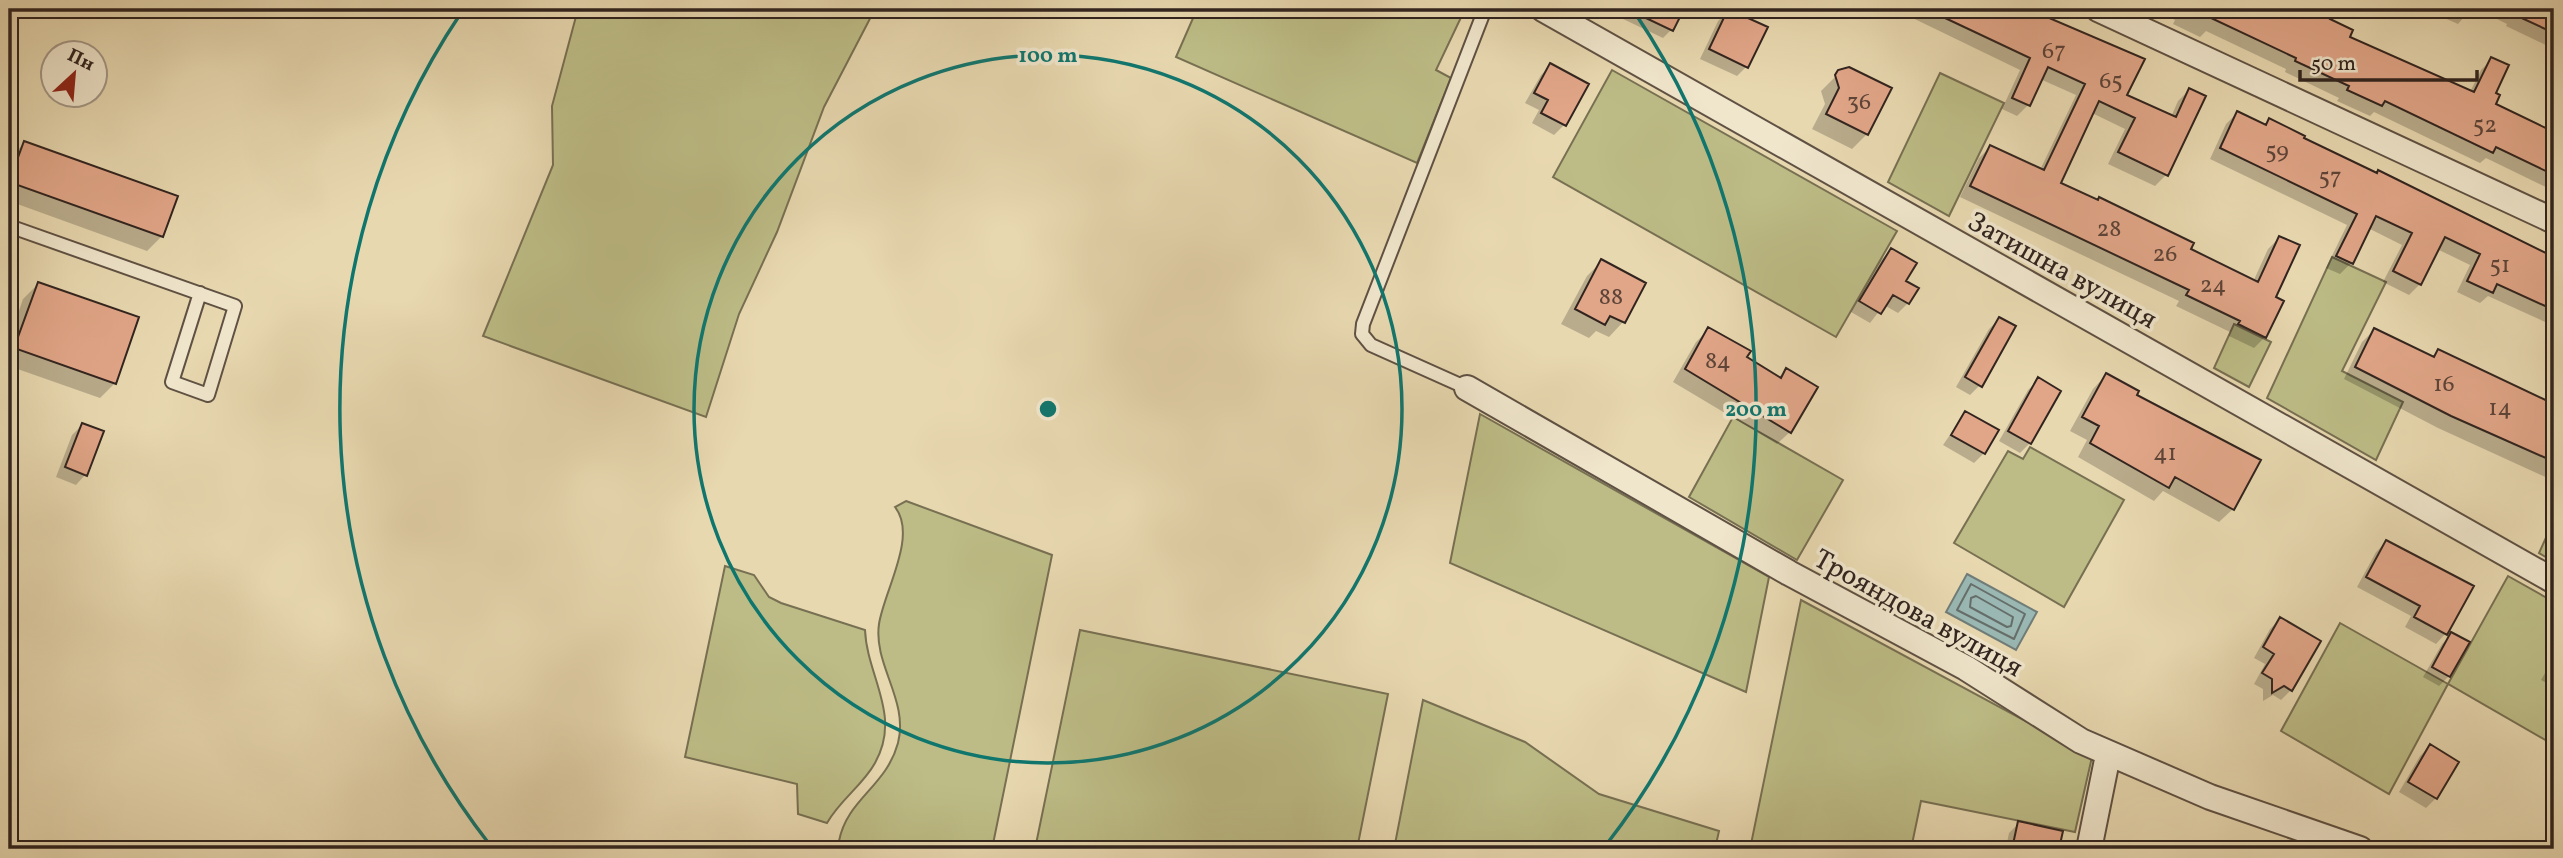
<svg xmlns="http://www.w3.org/2000/svg" width="2563" height="858" font-family="Vollkorn,serif">
  <rect width="100%" height="100%" fill="#e8d8b0"/>
  <filter id="stains"><feTurbulence type="fractalNoise" baseFrequency=".00286" numOctaves="4"/><feColorMatrix values="0 0 0 0 .2 0 0 0 0 .09 0 0 0 0 .02 0 0 0 .5 -.17"/></filter>
  <radialGradient id="worn" r=".72"><stop offset=".6" stop-color="#630" stop-opacity="0"/><stop offset="1" stop-color="#630" stop-opacity=".3"/></radialGradient>
  <path fill="#bdbc86" stroke="#777052" stroke-width="2" d="M 578,9 L 875,9 L 824,107 L 777,232 L 739,314 L 706,417 L 483,336 L 553,165 L 552,106 Z
    M 1197,9 L 1465,9 L 1436,70 L 1451,78 L 1417,163 L 1176,57 Z
    M 1612,70 L 1897,231 L 1836,337 L 1553,177 Z
    M 1940,73 L 2004,103 L 1949,216 L 1888,182 Z
    M 2332,257 L 2386,282 L 2342,371 L 2403,402 L 2376,460 L 2267,398 Z
    M 2234,324 L 2271,342 L 2249,387 L 2214,368 Z
    M 1480,414 L 1769,577 L 1746,692 L 1450,563 Z
    M 1733,417 L 1843,480 L 1797,560 L 1689,497 Z
    M 2030,447 L 2124,500 L 2064,607 L 1954,543 L 2008,451 L 2023,459 Z
    M 906,501 L 1052,555 L 992,849 L 879,849 L 839,841 C 847,799 886,787 898,743 C 909,700 873,665 879,624 C 884,591 918,536 895,507 Z
    M 2554,520 L 2554,562 L 2539,553 Z
    M 725,566 L 754,575 L 769,597 L 781,603 L 865,630 C 867,677 902,715 875,763 C 863,785 840,800 827,823 L 798,814 L 797,784 L 685,757 Z
    M 2508,576 L 2554,602 L 2554,745 L 2448,684 L 2389,794 L 2281,731 L 2340,623 L 2448,684 Z
    M 1801,600 L 2092,757 L 2075,832 L 1921,801 L 1911,849 L 1750,849 Z
    M 1080,630 L 1388,694 L 1357,849 L 1035,849 Z
    M 1423,700 L 1525,742 L 1599,794 L 1719,831 L 1715,849 L 1394,849 Z"/>
  <path fill="#9ab8b4" stroke="#707d78" stroke-width="2" d="M 1967,574 L 2037,612 L 2016,650 L 1946,612 Z"/>
  <path fill="#0003" d="M 1602,9 L 1681,9 L 1671,30 L 1663,38 Z
    M 1894,9 L 2027,9 L 2103,45 L 2107,42 L 2142,59 L 2125,95 L 2171,117 L 2178,101 L 2189,90 L 2166,175 L 2155,186 L 2108,164 L 2125,129 L 2092,113 L 2058,184 L 2253,282 L 2268,249 L 2279,238 L 2274,298 L 2265,337 L 2254,348 L 2229,336 L 2230,332 L 2176,306 L 2179,301 L 1960,197 L 1979,158 L 1990,147 L 2040,170 L 2076,95 L 2040,79 L 2028,105 L 2017,116 L 2002,109 L 2020,70 Z
    M 2151,9 L 2297,9 L 2351,31 L 2348,38 L 2470,92 L 2481,70 L 2492,59 L 2493,105 L 2554,131 L 2554,191 L 2486,158 L 2480,163 L 2374,112 L 2370,116 L 2337,101 L 2339,98 L 2285,72 L 2286,69 L 2206,31 L 2200,37 L 2173,24 L 2175,20 Z
    M 2446,9 L 2471,9 L 2458,24 L 2442,17 Z
    M 2477,9 L 2554,9 L 2554,49 L 2506,26 L 2507,24 Z
    M 1728,11 L 1747,66 L 1737,76 L 1700,59 L 1718,21 Z
    M 1551,65 L 1586,85 L 1564,125 L 1554,135 L 1532,123 L 1539,110 L 1525,103 L 1541,75 Z
    M 1836,76 L 1867,134 L 1852,149 L 1812,129 L 1825,104 L 1821,91 Z
    M 2554,87 L 2554,98 L 2550,96 Z
    M 2237,113 L 2264,126 L 2269,121 L 2302,139 L 2554,259 L 2554,326 L 2488,296 L 2480,303 L 2457,292 L 2470,265 L 2437,249 L 2420,284 L 2409,295 L 2383,282 L 2402,245 L 2368,228 L 2351,263 L 2340,274 L 2326,268 L 2347,225 L 2210,159 L 2226,124 Z
    M 24,143 L 162,236 L 147,251 L 9,201 L 9,160 Z
    M 1891,250 L 1908,303 L 1898,313 L 1884,305 L 1870,323 L 1851,312 L 1881,260 Z
    M 1602,261 L 1623,322 L 1609,337 L 1596,331 L 1589,338 L 1561,324 L 1587,276 Z
    M 38,284 L 115,383 L 100,398 L 9,366 L 9,340 L 23,299 Z
    M 1999,319 L 1980,385 L 1970,395 L 1956,387 L 1989,329 Z
    M 1709,329 L 1778,378 L 1786,370 L 1790,432 L 1777,444 L 1673,382 L 1696,342 Z
    M 2374,330 L 2432,358 L 2438,352 L 2554,404 L 2554,481 L 2438,428 L 2344,379 L 2362,342 Z
    M 2106,375 L 2134,396 L 2233,509 L 2219,522 L 2163,491 L 2154,501 L 2078,457 L 2087,440 L 2070,431 L 2093,389 Z
    M 2038,380 L 2030,443 L 2020,453 L 1999,441 L 2028,390 Z
    M 9,408 L 15,410 L 9,426 Z
    M 1965,413 L 1984,453 L 1974,463 L 1943,445 Z
    M 82,425 L 85,475 L 76,485 L 56,477 L 72,435 Z
    M 2386,542 L 2472,587 L 2445,634 L 2436,644 L 2405,627 L 2411,616 L 2357,587 L 2376,552 Z
    M 2280,619 L 2291,690 L 2281,700 L 2273,695 L 2263,701 L 2263,689 L 2254,684 L 2265,664 L 2254,658 L 2270,629 Z
    M 2452,634 L 2449,676 L 2439,686 L 2423,677 L 2442,644 Z
    M 2554,658 L 2554,687 L 2541,680 Z
    M 2430,746 L 2436,798 L 2426,808 L 2399,792 L 2420,756 Z
    M 2019,823 L 2061,832 L 2057,849 L 2006,848 L 2009,833 Z"/>
  <g fill="none" stroke-linecap="round" stroke-linejoin="round">
    <path stroke="#666e6a" stroke-width="2" d="M 1971,584 L 2025,614 L 2014,639 L 1957,610 Z
      M 1976,596 L 2013,617 L 2011,626 L 2007,627 L 1970,607 L 1971,598 Z"/>
  </g>
  <path fill="#e1a688" stroke="#31241f" stroke-width="2" d="M 1627,9 L 1684,9 L 1673,31 Z
    M 1728,9 L 1768,27 L 1748,68 L 1709,49 Z
    M 1926,9 L 2028,9 L 2145,59 L 2127,95 L 2176,117 L 2189,88 L 2206,96 L 2168,176 L 2118,152 L 2135,118 L 2099,101 L 2061,183 L 2098,200 L 2099,197 L 2194,243 L 2191,249 L 2258,282 L 2279,236 L 2300,245 L 2276,297 L 2284,301 L 2266,338 L 2238,324 L 2240,321 L 2186,295 L 2189,290 L 1970,186 L 1990,145 L 2044,170 L 2085,84 L 2048,67 L 2030,106 L 2012,98 L 2030,58 Z
    M 2192,9 L 2335,9 L 2330,19 L 2353,30 L 2350,37 L 2474,92 L 2491,57 L 2509,65 L 2496,93 L 2500,95 L 2496,104 L 2554,132 L 2554,175 L 2496,147 L 2493,153 L 2385,101 L 2382,106 L 2347,90 L 2349,86 L 2295,61 L 2296,58 Z
    M 2502,9 L 2554,9 L 2554,33 Z
    M 1550,63 L 1589,84 L 1566,126 L 1541,113 L 1548,100 L 1534,93 Z
    M 1849,67 L 1892,88 L 1868,135 L 1826,114 L 1839,88 L 1835,75 L 1838,70 Z
    M 2237,111 L 2266,125 L 2269,118 L 2305,136 L 2304,138 L 2377,173 L 2378,170 L 2554,257 L 2554,310 L 2497,284 L 2493,293 L 2467,281 L 2480,254 L 2445,237 L 2421,285 L 2393,271 L 2412,233 L 2376,216 L 2353,264 L 2336,256 L 2357,214 L 2220,148 Z
    M 24,141 L 178,196 L 163,237 L 9,182 Z
    M 1891,248 L 1917,263 L 1906,281 L 1919,288 L 1909,304 L 1893,295 L 1881,314 L 1859,301 Z
    M 1601,259 L 1646,283 L 1625,323 L 1610,316 L 1605,325 L 1575,309 Z
    M 38,282 L 139,317 L 116,384 L 14,348 Z
    M 1999,317 L 2016,326 L 1982,387 L 1965,377 Z
    M 1708,327 L 1751,351 L 1747,357 L 1781,378 L 1786,368 L 1818,387 L 1791,433 L 1685,369 Z
    M 2374,328 L 2434,357 L 2438,349 L 2554,404 L 2554,447 L 2548,459 L 2451,416 L 2355,367 Z
    M 2106,373 L 2139,391 L 2137,395 L 2261,460 L 2234,510 L 2175,477 L 2169,488 L 2090,443 L 2099,426 L 2082,417 Z
    M 2038,377 L 2061,391 L 2031,444 L 2008,431 Z
    M 1965,411 L 1999,430 L 1985,454 L 1951,435 Z
    M 82,423 L 104,431 L 87,476 L 65,467 Z
    M 2386,540 L 2474,586 L 2447,635 L 2414,617 L 2420,606 L 2366,577 Z
    M 2280,617 L 2321,641 L 2292,691 L 2284,686 L 2272,693 L 2272,679 L 2262,673 L 2274,654 L 2263,647 Z
    M 2451,632 L 2470,642 L 2450,677 L 2432,667 Z
    M 2430,744 L 2459,762 L 2437,799 L 2408,782 Z
    M 2018,821 L 2063,831 L 2059,849 L 2012,849 Z"/>
  <g fill="none" stroke-linecap="round" stroke-linejoin="round">
    <g stroke="#5f5143" stroke-width="16">
      <path id="lane" d="M 9,226 L 235,306 L 208,395 L 172,382 L 200,293
        M 1467,388 L 1371,345 L 1362,334 L 1363,324 L 1485,9"/>
    </g>
    <g stroke="#5f5143" stroke-width="28">
      <path id="street" d="M 1543,9 L 2554,581
        M 2098,9 L 2554,221
        M 1467,388 L 1789,573 L 1966,668 L 2081,741 L 2210,797 L 2360,849
        M 2089,849 L 2108,755"/>
    </g>
    <use href="#lane" stroke="#f0e6cc" stroke-width="12"/>
    <use href="#street" stroke="#f0e6cc" stroke-width="24"/>
  </g>
  <g fill="none" stroke="#0f766e" stroke-width="3.5">
    <circle cx="1048" cy="409" r="354"/>
    <path d="M490 845A708 708 0 0 1 461 13M1635 13A708 708 0 0 1 1606 845"/>
  </g>
  <g text-anchor="middle" stroke-width="7" stroke-linejoin="round" paint-order="stroke">
    <g font-size="24" fill="#5d4439">
      <text x="2054" y="58">67</text>
      <text x="2111" y="88">65</text>
      <text x="1859" y="109">36</text>
      <text x="2485" y="132">52</text>
      <text x="2277" y="158">59</text>
      <text x="2330" y="184">57</text>
      <text x="2109" y="236">28</text>
      <text x="2165" y="261">26</text>
      <text x="2500" y="272">51</text>
      <text x="2213" y="292">24</text>
      <text x="1611" y="304">88</text>
      <text x="1718" y="368">84</text>
      <text x="2444" y="391">16</text>
      <text x="2500" y="415">14</text>
      <text x="2165" y="460">41</text>
    </g>
    <g font-size="28" fill="#31241f" stroke="#f0e6cc">
      <text transform="translate(2063 269) rotate(29)" y="10">Затишна вулиця</text>
      <text transform="translate(1919 612) rotate(29)" y="10">Трояндова вулиця</text>
    </g>
  </g>
  <circle cx="1048" cy="409" r="10" fill="#0f766e" stroke="#f0e6cc" stroke-width="3.5"/>
  <g font-size="21" text-anchor="middle" font-weight="bold" fill="#0f766e" stroke="#f0e6cc" stroke-width="7" stroke-linejoin="round" paint-order="stroke">
    <text x="1048" y="62">100 m</text>
    <text x="1756" y="416">200 m</text>
  </g>
  <rect width="2563" height="858" fill="none" stroke="#e8d8b0" stroke-width="35"/>
  <rect x="10" y="10" width="2542" height="837" fill="none" stroke="#31241f" stroke-width="3.5"/>
  <rect x="18" y="18" width="2528" height="823" fill="none" stroke="#31241f" stroke-width="2"/>
  <g transform="translate(74 74) rotate(26)"><circle r="33" fill="#f0e6cc" stroke="#a49887" stroke-width="2"/>
  <path d="M0-5L12 26L0 18L-12 26Z" fill="#8f2418"/>
  <text y="-10" font-size="19" font-weight="bold" text-anchor="middle" fill="#31241f">Пн</text>
  </g>
  <path d="M2300 70v10h177v-10" fill="none" stroke="#31241f" stroke-width="3.5"/>
  <text x="2311" y="70" font-size="21" fill="#31241f" stroke="#f0e6cc" stroke-width="5" paint-order="stroke">50 m</text>
  <rect width="100%" height="100%" filter="url(#stains)"/>
  <rect width="100%" height="100%" fill="url(#worn)"/>
</svg>
